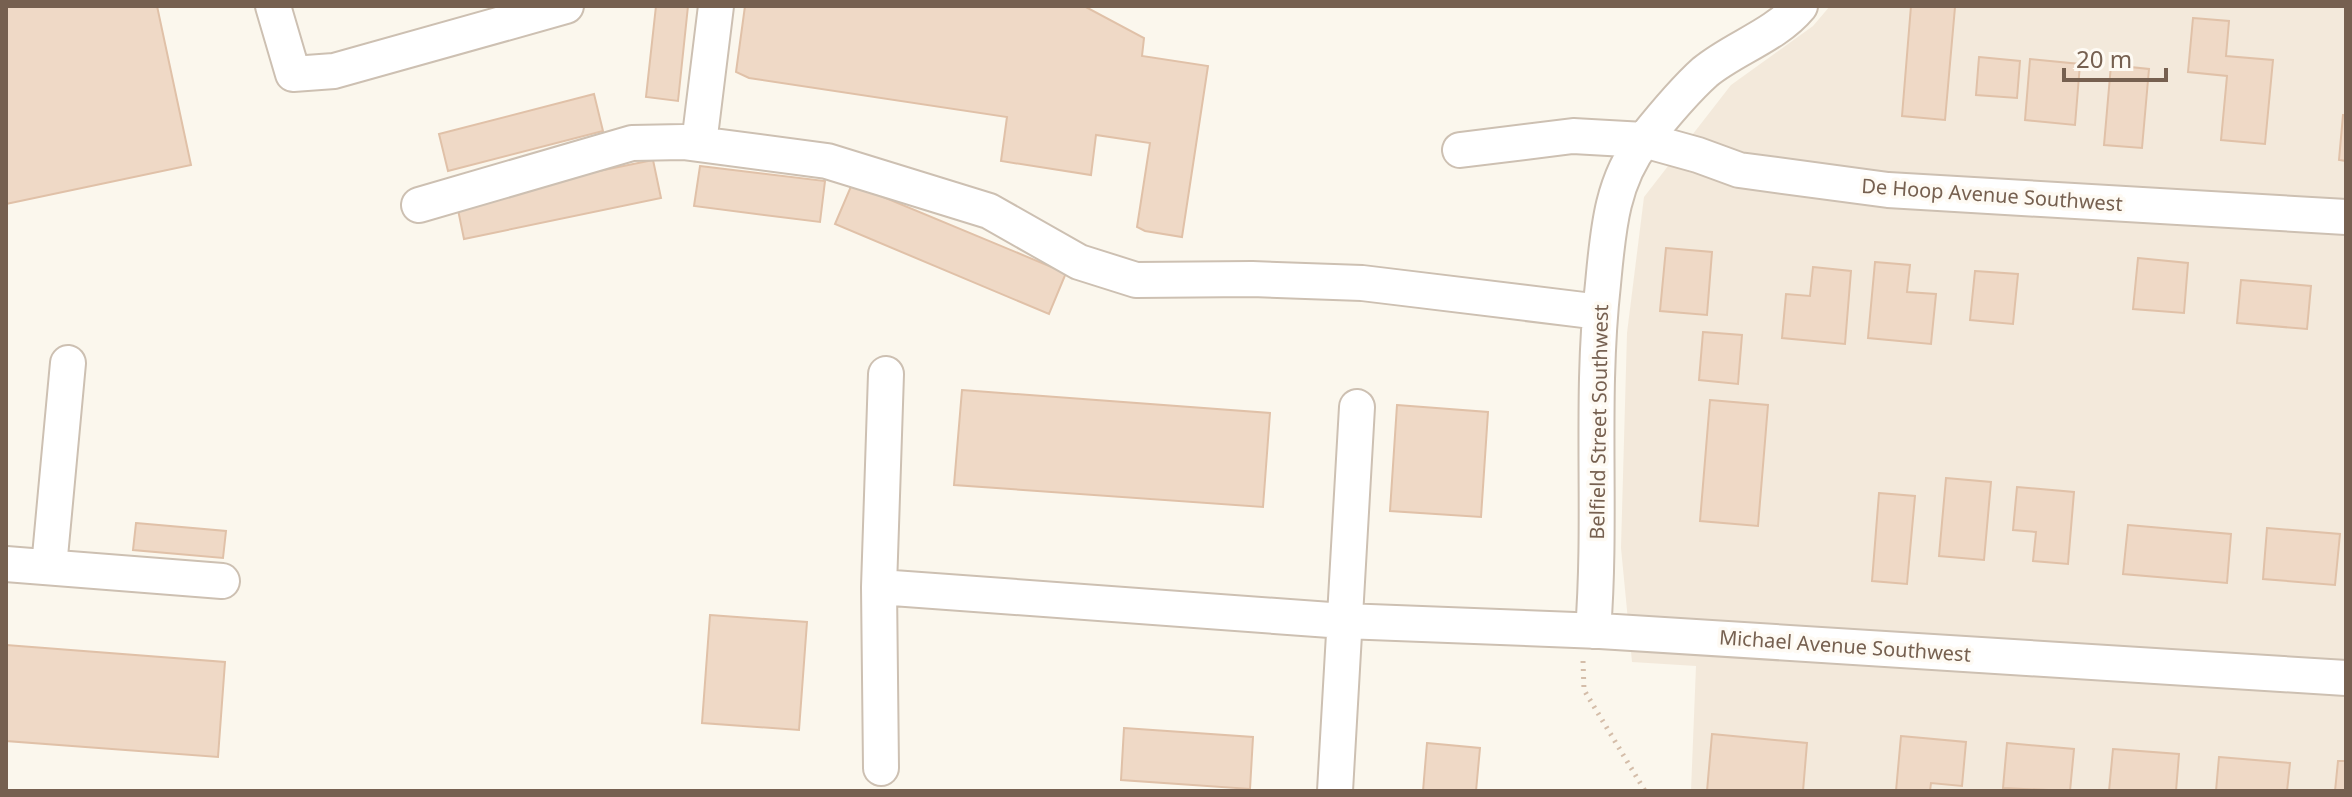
<svg xmlns="http://www.w3.org/2000/svg" width="2352" height="797" font-family="'Noto Sans',sans-serif">
  <rect width="100%" height="100%" fill="#fbf7ed"/>
  <path fill="#f3e9db" d="M 1830,6 L 2346,6 L 2346,791 L 1691,791 L 1696,666 L 1632,662 L 1621,548 L 1627,333 L 1644,197 L 1731,85 L 1813,26 Z"/>
  <path fill="#efd9c6" stroke="#e0c1a8" stroke-width="2" d="M 6,6 L 157,6 L 191,165 L 6,204 Z
    M 656,6 L 688,6 L 678,101 L 646,97 Z
    M 745,6 L 1084,6 L 1144,38 L 1142,56 L 1208,66 L 1182,237 L 1145,231 L 1137,227 L 1150,143 L 1096,135 L 1091,175 L 1001,161 L 1007,117 L 749,78 L 736,72 Z
    M 1911,6 L 1955,7 L 1945,120 L 1902,116 Z
    M 2193,18 L 2229,21 L 2226,56 L 2273,60 L 2265,144 L 2221,140 L 2227,76 L 2188,72 Z
    M 1979,57 L 2020,61 L 2017,98 L 1976,95 Z
    M 2030,59 L 2080,64 L 2075,125 L 2025,120 Z
    M 2111,65 L 2149,69 L 2142,148 L 2104,145 Z
    M 594,94 L 603,131 L 448,171 L 439,134 Z
    M 2343,115 L 2346,115 L 2346,161 L 2339,160 Z
    M 653,160 L 661,198 L 464,239 L 456,200 Z
    M 700,166 L 825,181 L 820,222 L 694,206 Z
    M 852,184 L 1066,273 L 1049,314 L 835,224 Z
    M 1666,248 L 1712,252 L 1707,315 L 1660,311 Z
    M 2138,258 L 2188,263 L 2184,313 L 2133,309 Z
    M 1875,262 L 1910,265 L 1907,292 L 1936,294 L 1931,344 L 1868,338 Z
    M 1813,267 L 1851,271 L 1845,344 L 1782,338 L 1786,294 L 1810,296 Z
    M 1975,271 L 2018,274 L 2013,324 L 1970,320 Z
    M 2241,280 L 2311,286 L 2307,329 L 2237,323 Z
    M 1703,332 L 1742,335 L 1738,384 L 1699,380 Z
    M 962,390 L 1270,413 L 1263,507 L 954,485 Z
    M 1710,400 L 1768,405 L 1758,526 L 1700,521 Z
    M 1397,405 L 1488,412 L 1481,517 L 1390,511 Z
    M 1946,478 L 1991,482 L 1984,560 L 1939,556 Z
    M 2017,487 L 2074,492 L 2068,564 L 2033,561 L 2036,532 L 2013,530 Z
    M 1879,493 L 1915,496 L 1907,584 L 1872,581 Z
    M 136,523 L 226,531 L 223,558 L 133,550 Z
    M 2128,525 L 2231,534 L 2227,583 L 2123,574 Z
    M 2267,528 L 2340,534 L 2335,585 L 2263,579 Z
    M 710,615 L 807,622 L 799,730 L 702,723 Z
    M 6,645 L 225,662 L 218,757 L 6,741 Z
    M 1124,728 L 1253,737 L 1250,789 L 1121,780 Z
    M 1712,734 L 1807,743 L 1803,791 L 1707,791 Z
    M 1901,736 L 1966,742 L 1962,786 L 1931,783 L 1930,791 L 1896,791 Z
    M 1427,743 L 1480,748 L 1476,791 L 1423,791 Z
    M 2007,743 L 2074,749 L 2070,791 L 2003,788 Z
    M 2113,749 L 2179,754 L 2176,791 L 2109,791 Z
    M 2219,757 L 2290,763 L 2287,791 L 2216,791 Z
    M 2338,761 L 2346,761 L 2346,791 L 2335,791 Z"/>
  <g fill="none" stroke-linecap="round" stroke-linejoin="round">
    <g stroke="#cdc0b2" stroke-width="38">
      <path id="minor" d="M 273,6 L 293,74 L 334,71 L 566,6
        M 699,144 L 716,6
        M 1460,150 L 1573,136 L 1644,140 L 1698,155 L 1739,170 L 1888,190 L 2346,217
        M 419,205 L 632,143 L 683,142 L 827,161 L 989,211 L 1079,262 L 1136,280 L 1252,279 L 1362,283 L 1600,312
        M 6,564 L 222,581
        M 49,567 L 68,363
        M 879,587 L 1344,621 L 1600,631 L 2346,678
        M 1593,631 C 1602,515 1590,399 1603,284 C 1608,232 1611,182 1644,140 C 1660,120 1686,89 1705,72 C 1734,48 1775,36 1800,6
        M 881,768 L 879,587 L 886,374
        M 1335,791 L 1357,407"/>
    </g>
    <path stroke="#d4bda9" stroke-width="5" stroke-dasharray="2 6" stroke-linecap="butt" d="M 1583,661 L 1584,690 L 1645,791"/>
    <use href="#minor" stroke="#fff" stroke-width="34"/>
  </g>
  <g text-anchor="middle" stroke-width="7" stroke-linejoin="round" paint-order="stroke">
    <g font-size="20" fill="#766050" stroke="#fefaf3">
      <text transform="translate(1992 195) rotate(4)" y="7">De Hoop Avenue Southwest</text>
      <text transform="translate(1599 422) rotate(-89)" y="7">Belfield Street Southwest</text>
      <text transform="translate(1845 646) rotate(4)" y="7">Michael Avenue Southwest</text>
    </g>
  </g>
  <rect width="2352" height="797" fill="none" stroke="#766050" stroke-width="16"/>
  <path d="M2064 68v12h102v-12" fill="none" stroke="#766050" stroke-width="4"/>
  <text x="2076" y="68" font-size="24" fill="#766050" stroke="#fefaf3" stroke-width="6" paint-order="stroke">20 m</text>
</svg>
